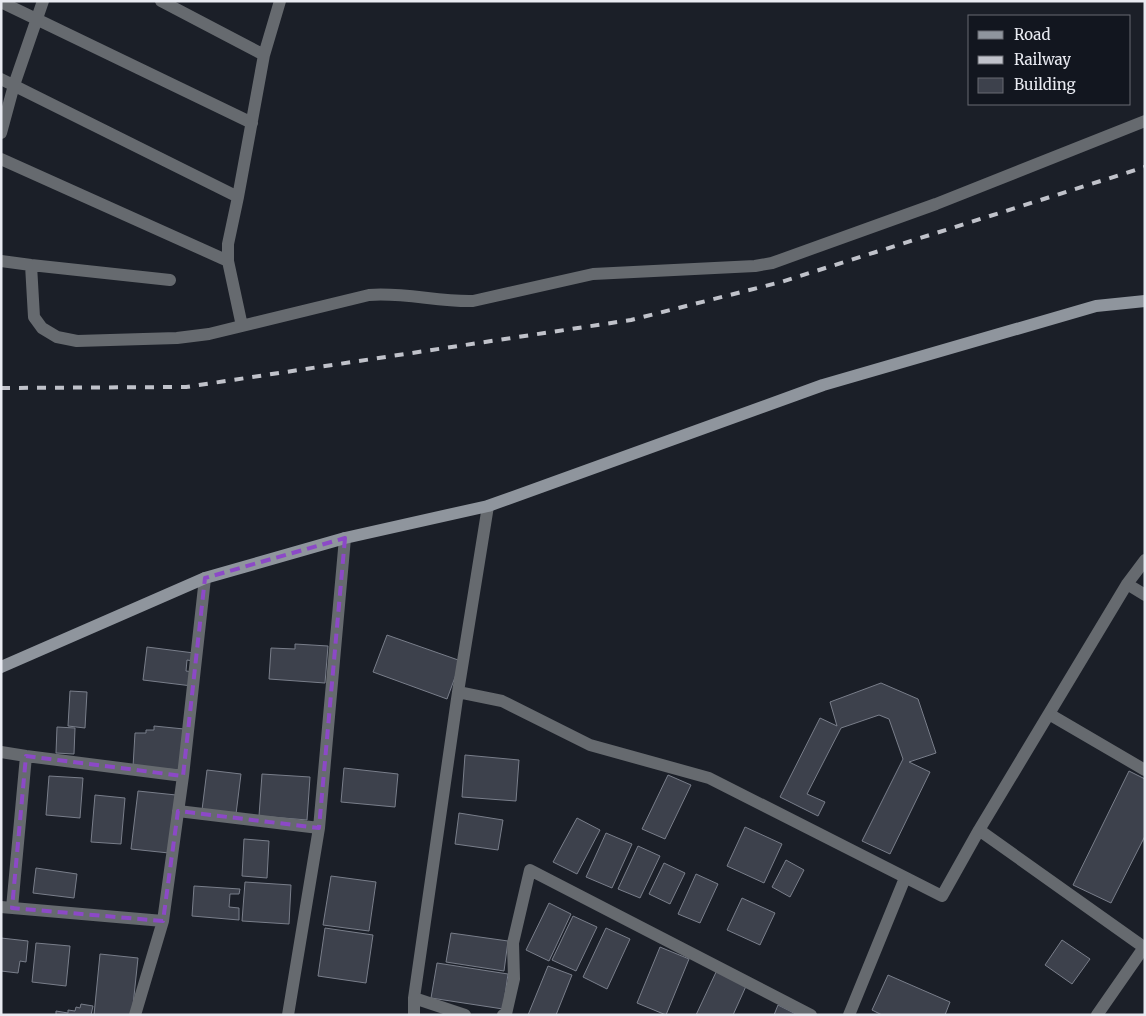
<svg xmlns="http://www.w3.org/2000/svg" width="1146" height="1016" font-family="Merriweather,serif">
  <rect width="100%" height="100%" fill="#1b1f28"/>
  <path fill="#3d414c" stroke="#797e8a" d="M 387,635 L 461,661 L 447,699 L 373,672 Z
    M 295,644 L 328,646 L 325,683 L 269,679 L 271,648 L 295,649 Z
    M 147,647 L 194,653 L 193,661 L 187,660 L 186,671 L 194,672 L 192,686 L 143,680 Z
    M 881,683 L 918,699 L 936,753 L 909,762 L 930,772 L 890,854 L 862,841 L 903,759 L 889,719 L 879,715 L 841,728 L 807,794 L 825,802 L 818,816 L 780,797 L 820,718 L 837,726 L 830,702 Z
    M 70,691 L 87,692 L 85,728 L 68,726 Z
    M 154,726 L 184,729 L 182,770 L 133,767 L 135,733 L 146,733 L 146,730 L 154,730 Z
    M 57,727 L 75,728 L 74,754 L 56,753 Z
    M 465,755 L 519,760 L 516,801 L 462,797 Z
    M 344,768 L 398,774 L 395,807 L 341,802 Z
    M 207,770 L 241,774 L 236,814 L 202,810 Z
    M 1129,771 L 1145,779 L 1145,836 L 1111,903 L 1073,885 Z
    M 262,774 L 310,777 L 307,820 L 259,816 Z
    M 668,775 L 691,785 L 665,839 L 642,829 Z
    M 49,776 L 83,778 L 80,818 L 46,815 Z
    M 138,791 L 176,795 L 169,853 L 131,849 Z
    M 95,795 L 125,798 L 121,844 L 91,842 Z
    M 459,813 L 503,820 L 498,850 L 455,844 Z
    M 577,818 L 600,830 L 577,874 L 553,862 Z
    M 745,827 L 782,844 L 764,883 L 727,866 Z
    M 606,833 L 632,844 L 612,888 L 586,877 Z
    M 244,839 L 269,841 L 267,878 L 242,876 Z
    M 638,846 L 660,856 L 640,898 L 618,889 Z
    M 786,860 L 804,870 L 790,897 L 772,887 Z
    M 664,863 L 685,873 L 670,904 L 649,894 Z
    M 36,868 L 77,874 L 74,898 L 33,893 Z
    M 696,874 L 718,884 L 700,923 L 678,914 Z
    M 331,876 L 376,882 L 369,931 L 323,925 Z
    M 245,882 L 291,885 L 289,924 L 242,921 Z
    M 194,886 L 240,889 L 239,894 L 230,894 L 229,907 L 239,908 L 239,920 L 192,916 Z
    M 742,898 L 775,913 L 760,945 L 727,930 Z
    M 549,903 L 571,914 L 549,961 L 526,950 Z
    M 573,916 L 597,927 L 576,971 L 552,960 Z
    M 325,928 L 373,935 L 366,983 L 318,976 Z
    M 606,928 L 630,939 L 607,989 L 583,977 Z
    M 451,933 L 508,941 L 504,971 L 446,962 Z
    M 1,938 L 28,941 L 26,962 L 20,961 L 18,973 L 1,971 Z
    M 1062,940 L 1090,959 L 1072,984 L 1045,965 Z
    M 36,943 L 70,946 L 66,986 L 32,982 Z
    M 660,947 L 689,959 L 666,1015 L 637,1003 Z
    M 100,954 L 138,958 L 132,1015 L 94,1015 Z
    M 437,963 L 508,974 L 503,1009 L 431,998 Z
    M 548,966 L 572,975 L 556,1015 L 528,1015 Z
    M 717,970 L 747,984 L 733,1015 L 696,1015 Z
    M 888,975 L 950,1002 L 945,1015 L 882,1015 L 872,1010 Z
    M 81,1004 L 93,1006 L 91,1015 L 56,1015 L 56,1011 L 68,1013 L 68,1010 L 75,1011 L 76,1007 L 80,1008 Z
    M 778,1005 L 798,1015 L 774,1015 Z"/>
  <g fill="none" stroke-linecap="round" stroke-linejoin="round">
    <path stroke="#666a6f" stroke-width="12" d="M 161,1 L 264,55
      M 1,2 L 252,123
      M 1,79 L 238,197
      M 1,133 L 14,85 L 43,1
      M 1,159 L 228,261
      M 1,261 L 31,265 L 170,280
      M 31,265 L 34,317 L 42,328 L 57,337 L 77,341 L 177,338 L 209,334 L 369,295 C 404,292 438,302 473,301 L 593,274 L 755,266 L 772,263 L 936,204 L 1145,121
      M 242,326 L 228,261 L 228,244 L 238,197 L 264,55 L 280,1
      M 1127,584 L 1145,595
      M 458,692 L 502,701 L 590,745 L 709,778 L 942,896 L 979,830 L 1127,584 L 1145,560
      M 1049,714 L 1145,770
      M 1,752 L 26,756 L 183,776
      M 178,811 L 319,828
      M 979,830 L 1145,948
      M 1,907 L 163,921
      M 12,908 L 26,756
      M 414,998 L 465,1015
      M 135,1015 L 163,921 L 183,776 L 205,578
      M 288,1015 L 319,828 L 345,538
      M 414,1015 L 414,998 L 458,692 L 488,506
      M 503,1015 L 506,1014 L 514,979 L 513,943 L 530,870 L 811,1015
      M 849,1015 L 905,878
      M 1097,1015 L 1145,946"/>
    <path stroke="#8f959d" stroke-width="12" d="M 1,667 L 205,578 L 345,538 L 488,506 L 823,385 L 1096,306 L 1145,301"/>
    <path stroke="#c0c2ca" stroke-width="4" stroke-dasharray="9 9" stroke-linecap="butt" d="M 1,388 L 186,387 L 631,320 L 781,282 L 1145,167"/>
  </g>
  <path fill="none" stroke="#8c49c7" stroke-width="4" stroke-dasharray="10 6" stroke-linejoin="round" d="M 345,538 L 319,828 L 178,811 L 163,921 L 12,908 L 26,756 L 183,776 L 205,578 Z"/>
  <rect width="1146" height="1016" fill="none" stroke="#e9ebf2" stroke-width="5"/>
  <rect x="968" y="15" width="162" height="90" fill="#12161f" stroke="#686b73"/>
  <rect x="978" y="31" width="25" height="8" fill="#8f959d" stroke="#686b73"/>
  <text x="1014" y="40" font-size="15" fill="#e9ebf2">Road</text>
  <rect x="978" y="56" width="25" height="8" fill="#c0c2ca" stroke="#686b73"/>
  <text x="1014" y="65" font-size="15" fill="#e9ebf2">Railway</text>
  <rect x="978" y="78" width="25" height="15" fill="#3d414c" stroke="#686b73"/>
  <text x="1014" y="90" font-size="15" fill="#e9ebf2">Building</text>
</svg>
